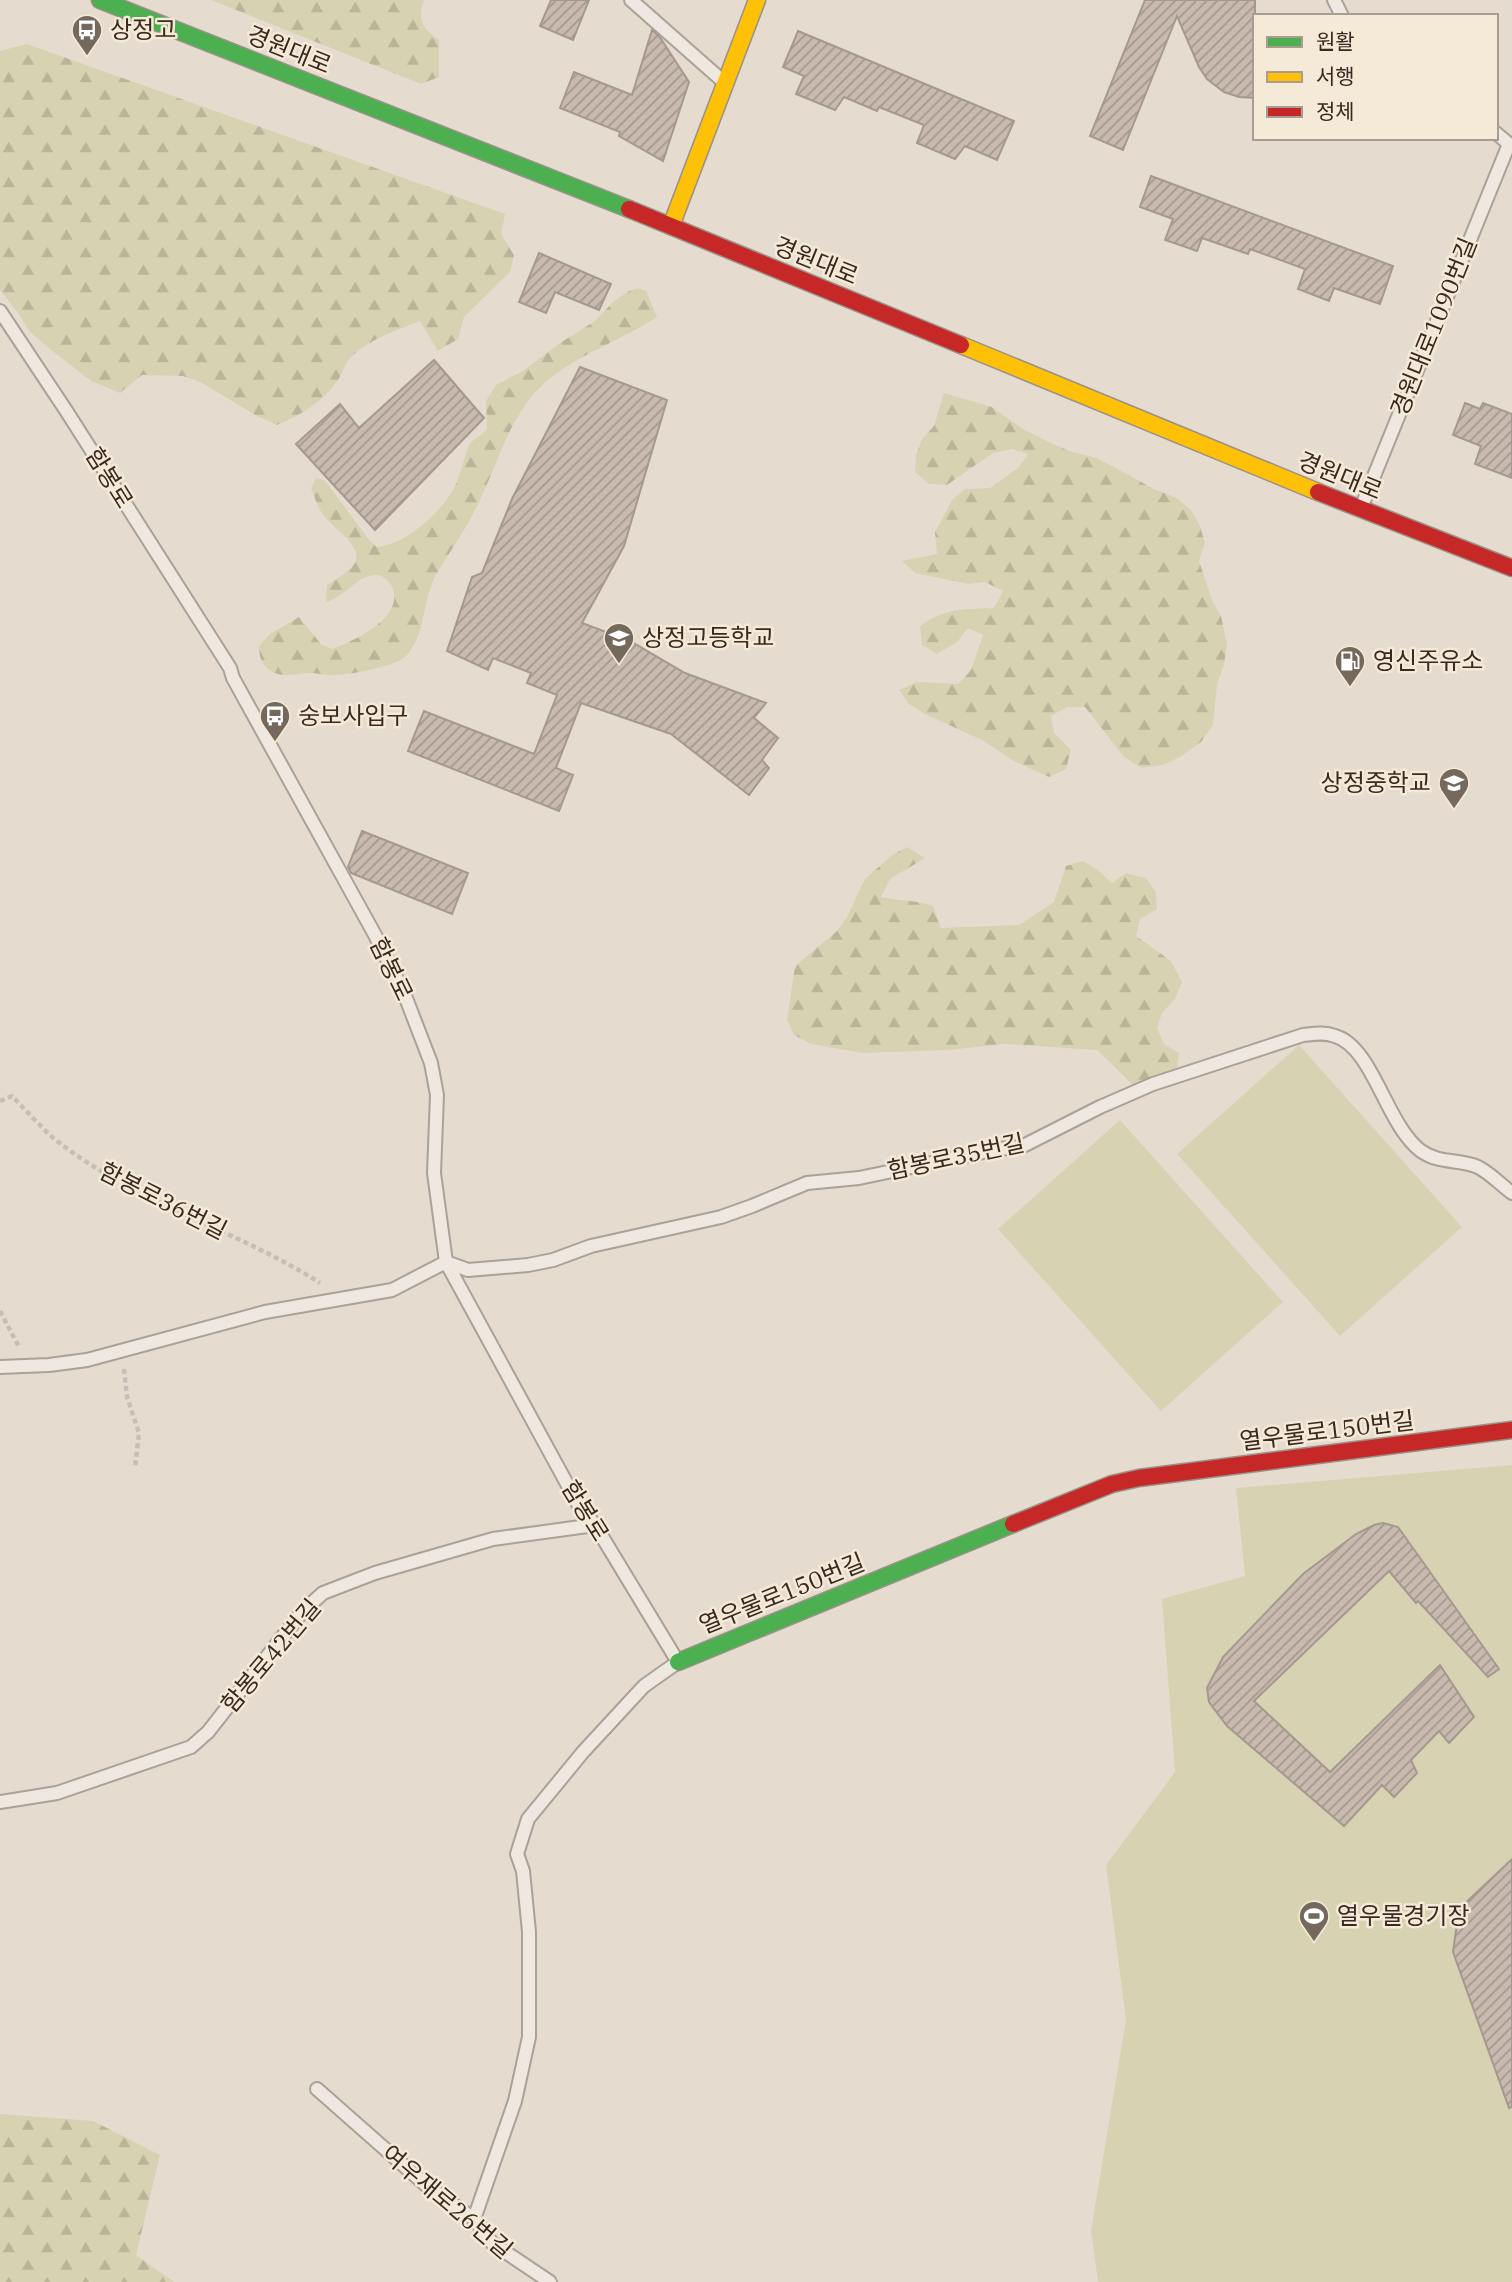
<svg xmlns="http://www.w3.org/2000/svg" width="1512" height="2282" font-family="'IBM Plex Serif','Noto Sans KR',serif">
  <defs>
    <pattern id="forest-firs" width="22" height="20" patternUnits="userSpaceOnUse" patternTransform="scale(1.75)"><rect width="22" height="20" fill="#d7d3b2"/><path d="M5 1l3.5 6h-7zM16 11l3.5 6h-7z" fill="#b9b599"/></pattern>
    <pattern id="building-hatch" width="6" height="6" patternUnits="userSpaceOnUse" patternTransform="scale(1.75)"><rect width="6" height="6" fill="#c9bab0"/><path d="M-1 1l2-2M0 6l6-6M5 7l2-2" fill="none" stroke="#a4978f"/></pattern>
  </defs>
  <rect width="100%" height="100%" fill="#e5dccf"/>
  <path fill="url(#forest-firs)" d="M 211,0 L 424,0 C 417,20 422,28 439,40 L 439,77 L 421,84 Z
    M 27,44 L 505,214 L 501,234 L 514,255 L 510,272 L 464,317 L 458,339 L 438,351 L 420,321 C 397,330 370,339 352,356 C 345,363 343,372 338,380 C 323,402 301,415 277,425 L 257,416 L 202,383 L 183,376 L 142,375 L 120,393 L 91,381 L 51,350 L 29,331 L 18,313 L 0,290 L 0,51 Z
    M 638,288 L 646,291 L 657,317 C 622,340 579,354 547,381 C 510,412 499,462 478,504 C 466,530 449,552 435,577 C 422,602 426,635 406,656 C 395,667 346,676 330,675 C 323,675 317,673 309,673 C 296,674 280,679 268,669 C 261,663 259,655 259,646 L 270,634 L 299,617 L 321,644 L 332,649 C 354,641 408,616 391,585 C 388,579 380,574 373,575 C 356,578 344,597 326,602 L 327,585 C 336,578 352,572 356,560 C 360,544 333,528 325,517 C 318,509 315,498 311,488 L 316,478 L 324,480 L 330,487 L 370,541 L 377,547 C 406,545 444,510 456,484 C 461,472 464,459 468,447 C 471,439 482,436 487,429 L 486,401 L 496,385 L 523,371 L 560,343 L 595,321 L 614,301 L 629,291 Z
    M 944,393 L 992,407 L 1023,429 L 1049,442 L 1069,451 L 1097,458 L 1156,490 L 1175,497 L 1191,510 L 1200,526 L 1205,543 L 1199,561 L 1212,600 L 1221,616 L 1227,645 L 1224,664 L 1217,685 L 1213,725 L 1201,742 L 1180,757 L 1163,765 L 1141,768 L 1124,757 L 1085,707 L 1067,707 L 1051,716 L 1054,733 L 1071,750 L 1066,769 L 1049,777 L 1014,761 L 982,740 L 925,714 L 909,704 L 899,690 L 917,682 L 958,684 L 971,670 L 983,635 L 968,628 L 957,642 L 937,654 L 922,645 L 920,626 C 946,608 962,609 994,608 L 1003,591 L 985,582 L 968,584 L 915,573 L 902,561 L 937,554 L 935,532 L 952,500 L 965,489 L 990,488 L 1018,468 L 1028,454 L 1012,449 L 993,453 L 947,485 L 929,484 L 915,472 L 916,455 L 922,439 L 934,426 Z
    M 907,847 L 925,858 L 890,879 L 881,897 C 899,901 916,900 933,906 L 941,928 L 1019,925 L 1054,902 L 1066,866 L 1083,861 L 1098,870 L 1112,883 L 1126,873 L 1146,878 L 1156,892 L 1157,909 L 1140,919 L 1136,936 L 1171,961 L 1182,982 L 1175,999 L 1162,1013 L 1157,1028 L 1164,1044 L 1179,1053 L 1176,1076 L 1138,1090 L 1097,1050 L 1005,1044 L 948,1050 L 863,1053 L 811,1044 L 794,1035 L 787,1020 L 795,966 L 837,931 L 847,917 L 865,879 L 892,855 Z
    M 0,2114 L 93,2121 L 160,2155 L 136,2255 L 174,2282 L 0,2282 Z"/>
  <path fill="#d7d3b2" d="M 1299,1045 L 1462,1227 L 1340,1336 L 1177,1154 Z
    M 1120,1120 L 1283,1302 L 1161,1411 L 998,1229 Z
    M 1512,1465 L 1512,2282 L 1098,2282 L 1091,2231 L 1126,2020 L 1106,1865 L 1175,1772 L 1162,1599 L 1245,1576 L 1236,1488 Z"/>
  <path fill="url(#building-hatch)" stroke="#a5988f" stroke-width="2" d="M 551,0 L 589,0 L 573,40 L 540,26 Z
    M 1145,0 L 1255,0 L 1255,98 L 1239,97 L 1224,92 L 1207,79 L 1199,67 L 1177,16 L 1123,150 L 1090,136 Z
    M 652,30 L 659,36 L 689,82 L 663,161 L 619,136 L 620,132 L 560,108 L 574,72 L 632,95 Z
    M 798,31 L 1014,121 L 997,160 L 965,146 L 955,159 L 917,143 L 924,125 L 879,107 L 877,111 L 844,97 L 835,110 L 796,94 L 804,76 L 783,67 Z
    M 1151,176 L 1393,266 L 1380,304 L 1334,288 L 1329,301 L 1298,289 L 1305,269 L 1250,249 L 1248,254 L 1202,238 L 1197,251 L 1165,240 L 1173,219 L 1140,207 Z
    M 539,253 L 611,284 L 599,310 L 555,292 L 546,313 L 519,302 Z
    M 434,360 L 484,418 L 375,530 L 296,444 L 340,404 L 359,428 Z
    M 580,367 L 667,400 L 624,546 L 582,623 L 630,641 L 685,673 L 766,703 L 754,718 L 778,738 L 762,760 L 769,768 L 749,795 L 671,734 L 581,703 L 556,768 L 573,775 L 559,811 L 408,751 L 424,711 L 534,754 L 557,695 L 527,683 L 531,673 L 493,658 L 488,670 L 447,651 L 472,577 L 482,573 L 512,499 Z
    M 1465,403 L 1480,409 L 1483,403 L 1512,414 L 1512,478 L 1475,464 L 1481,446 L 1453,435 Z
    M 362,831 L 468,873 L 452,914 L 351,873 L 348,867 Z
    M 1383,1523 L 1398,1527 L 1499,1669 L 1488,1677 L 1418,1601 L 1416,1603 L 1389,1571 L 1254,1701 L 1330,1772 L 1440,1665 L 1474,1717 L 1449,1743 L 1439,1731 L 1411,1760 L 1417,1773 L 1394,1797 L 1382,1785 L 1344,1826 L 1227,1726 L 1209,1702 L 1207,1688 L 1223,1657 L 1303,1574 L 1356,1534 L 1374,1525 Z
    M 1512,1859 L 1512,2107 L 1509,2108 L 1453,1952 L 1459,1909 Z"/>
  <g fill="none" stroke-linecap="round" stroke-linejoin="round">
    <g stroke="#aaa198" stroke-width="16">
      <path id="lane" d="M 631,0 L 725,83
        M 1334,0 L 1342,16
        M 0,311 L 67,412 L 230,668 L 233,678 L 375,935 L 404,993 L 431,1063 L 437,1095 L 434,1173 L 446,1262 L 578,1504 L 595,1525 L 678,1662 L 644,1686 L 583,1752 L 528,1819 L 517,1854 L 523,1871 L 529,1932 L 529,2037 L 515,2101 L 474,2219
        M 1361,508 L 1509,144 L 1496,133
        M 0,1367 L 49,1365 L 87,1360 L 265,1312 L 392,1290 L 446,1262 L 468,1270 L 528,1265 L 553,1260 L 591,1246 L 721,1217 L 752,1206 L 807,1183 L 859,1178 L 998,1149 L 1021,1147 L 1100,1107 L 1153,1084 L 1303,1035 C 1314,1034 1324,1032 1335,1036 C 1373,1047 1386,1125 1421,1151 C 1439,1164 1461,1159 1478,1167 C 1490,1173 1501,1185 1512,1193
        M 0,1802 L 57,1793 L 191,1747 L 208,1732 L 302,1612 L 323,1593 L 375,1573 L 493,1539 L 595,1525
        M 317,2089 L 427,2186 L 474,2219 L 492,2243 L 550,2282"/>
    </g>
    <g stroke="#9a9188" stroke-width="19">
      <path id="fast" d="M 100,0 L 629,209
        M 678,1662 L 1013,1524"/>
    </g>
    <g stroke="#9a9188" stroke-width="19">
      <path id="slow" d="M 671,226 L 757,0
        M 961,345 L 1318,492"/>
    </g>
    <g stroke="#9a9188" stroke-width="19">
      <path id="jam" d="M 629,209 L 961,345
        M 1318,492 L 1512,568
        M 1013,1524 L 1112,1484 L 1139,1478 L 1512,1430"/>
    </g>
    <path stroke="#c6bfb8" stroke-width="4.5" stroke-dasharray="5 3.5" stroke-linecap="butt" d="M 0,1101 L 12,1096 C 26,1110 41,1128 57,1141 C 135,1202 237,1230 320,1283
      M 0,1311 L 19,1347
      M 124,1369 L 127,1397 L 139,1433 L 135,1468"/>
    <use href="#lane" stroke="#eee8e1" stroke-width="12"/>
    <use href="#fast" stroke="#4caf50" stroke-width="16"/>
    <use href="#slow" stroke="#ffc107" stroke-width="16"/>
    <use href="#jam" stroke="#c62828" stroke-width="16"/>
  </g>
  <defs>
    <g id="bus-pin" transform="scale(1.575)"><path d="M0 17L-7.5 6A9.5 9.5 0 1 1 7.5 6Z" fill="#75685d" stroke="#f5e9d7"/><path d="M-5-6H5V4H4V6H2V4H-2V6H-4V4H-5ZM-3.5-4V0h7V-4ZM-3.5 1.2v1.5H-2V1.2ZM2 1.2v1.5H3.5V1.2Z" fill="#fff"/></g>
    <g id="school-pin" transform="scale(1.575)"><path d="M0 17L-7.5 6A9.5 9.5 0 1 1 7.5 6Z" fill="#75685d" stroke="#f5e9d7"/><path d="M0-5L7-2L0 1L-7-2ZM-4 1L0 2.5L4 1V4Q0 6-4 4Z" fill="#fff"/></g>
    <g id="fuel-pin" transform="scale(1.575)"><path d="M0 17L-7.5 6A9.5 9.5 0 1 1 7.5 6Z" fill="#75685d" stroke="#f5e9d7"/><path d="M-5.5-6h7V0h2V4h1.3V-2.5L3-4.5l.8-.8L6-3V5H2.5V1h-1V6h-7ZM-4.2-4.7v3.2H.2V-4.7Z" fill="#fff"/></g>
    <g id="stadium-pin" transform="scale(1.575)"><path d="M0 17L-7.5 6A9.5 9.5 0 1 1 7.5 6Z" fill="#75685d" stroke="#f5e9d7"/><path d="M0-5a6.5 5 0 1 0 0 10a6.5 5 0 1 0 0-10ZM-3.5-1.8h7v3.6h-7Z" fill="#fff"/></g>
  </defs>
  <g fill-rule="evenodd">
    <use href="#bus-pin" x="87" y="30"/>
    <use href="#school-pin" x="619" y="638"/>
    <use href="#fuel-pin" x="1350" y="661"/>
    <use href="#bus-pin" x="275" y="716"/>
    <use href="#school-pin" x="1454" y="783"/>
    <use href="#stadium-pin" x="1314" y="1916"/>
  </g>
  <g text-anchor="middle" stroke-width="5" stroke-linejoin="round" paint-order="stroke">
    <g font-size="24" fill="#392920" stroke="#f5e9d7" text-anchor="start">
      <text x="110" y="38">상정고</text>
      <text x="642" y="646">상정고등학교</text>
      <text x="1373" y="669">영신주유소</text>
      <text x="298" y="724">숭보사입구</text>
      <text x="1431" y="791" text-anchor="end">상정중학교</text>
      <text x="1337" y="1924">열우물경기장</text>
    </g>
    <g font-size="24" fill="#392920" stroke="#f5e9d7">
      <text transform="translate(289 50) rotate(22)" y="8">경원대로</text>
      <text transform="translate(816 261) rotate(22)" y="8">경원대로</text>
      <text transform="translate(1434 327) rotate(-68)" y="8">경원대로1090번길</text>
      <text transform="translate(1340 476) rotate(22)" y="8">경원대로</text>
      <text transform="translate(109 478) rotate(58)" y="8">함봉로</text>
      <text transform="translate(391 969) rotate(64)" y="8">함봉로</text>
      <text transform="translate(956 1157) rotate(-12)" y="8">함봉로35번길</text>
      <text transform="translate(163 1201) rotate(27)" y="8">함봉로36번길</text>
      <text transform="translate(1327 1431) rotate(-7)" y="8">열우물로150번길</text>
      <text transform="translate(585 1511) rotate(58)" y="8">함봉로</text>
      <text transform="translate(782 1594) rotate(-22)" y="8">열우물로150번길</text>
      <text transform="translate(271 1656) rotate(-50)" y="8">함봉로42번길</text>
      <text transform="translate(447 2202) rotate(40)" y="8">여우재로26번길</text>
    </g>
  </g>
  <rect x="1253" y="14" width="245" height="126" fill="#f5e9d7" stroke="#aa9c8e" stroke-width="2"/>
  <rect x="1267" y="37" width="35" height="10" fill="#4caf50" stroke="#aa9c8e" stroke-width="2"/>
  <text x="1316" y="49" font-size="21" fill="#392920">원활</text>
  <rect x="1267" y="72" width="35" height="10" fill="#ffc107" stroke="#aa9c8e" stroke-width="2"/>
  <text x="1316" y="84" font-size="21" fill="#392920">서행</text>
  <rect x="1267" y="107" width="35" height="10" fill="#c62828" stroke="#aa9c8e" stroke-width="2"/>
  <text x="1316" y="119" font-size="21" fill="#392920">정체</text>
</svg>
